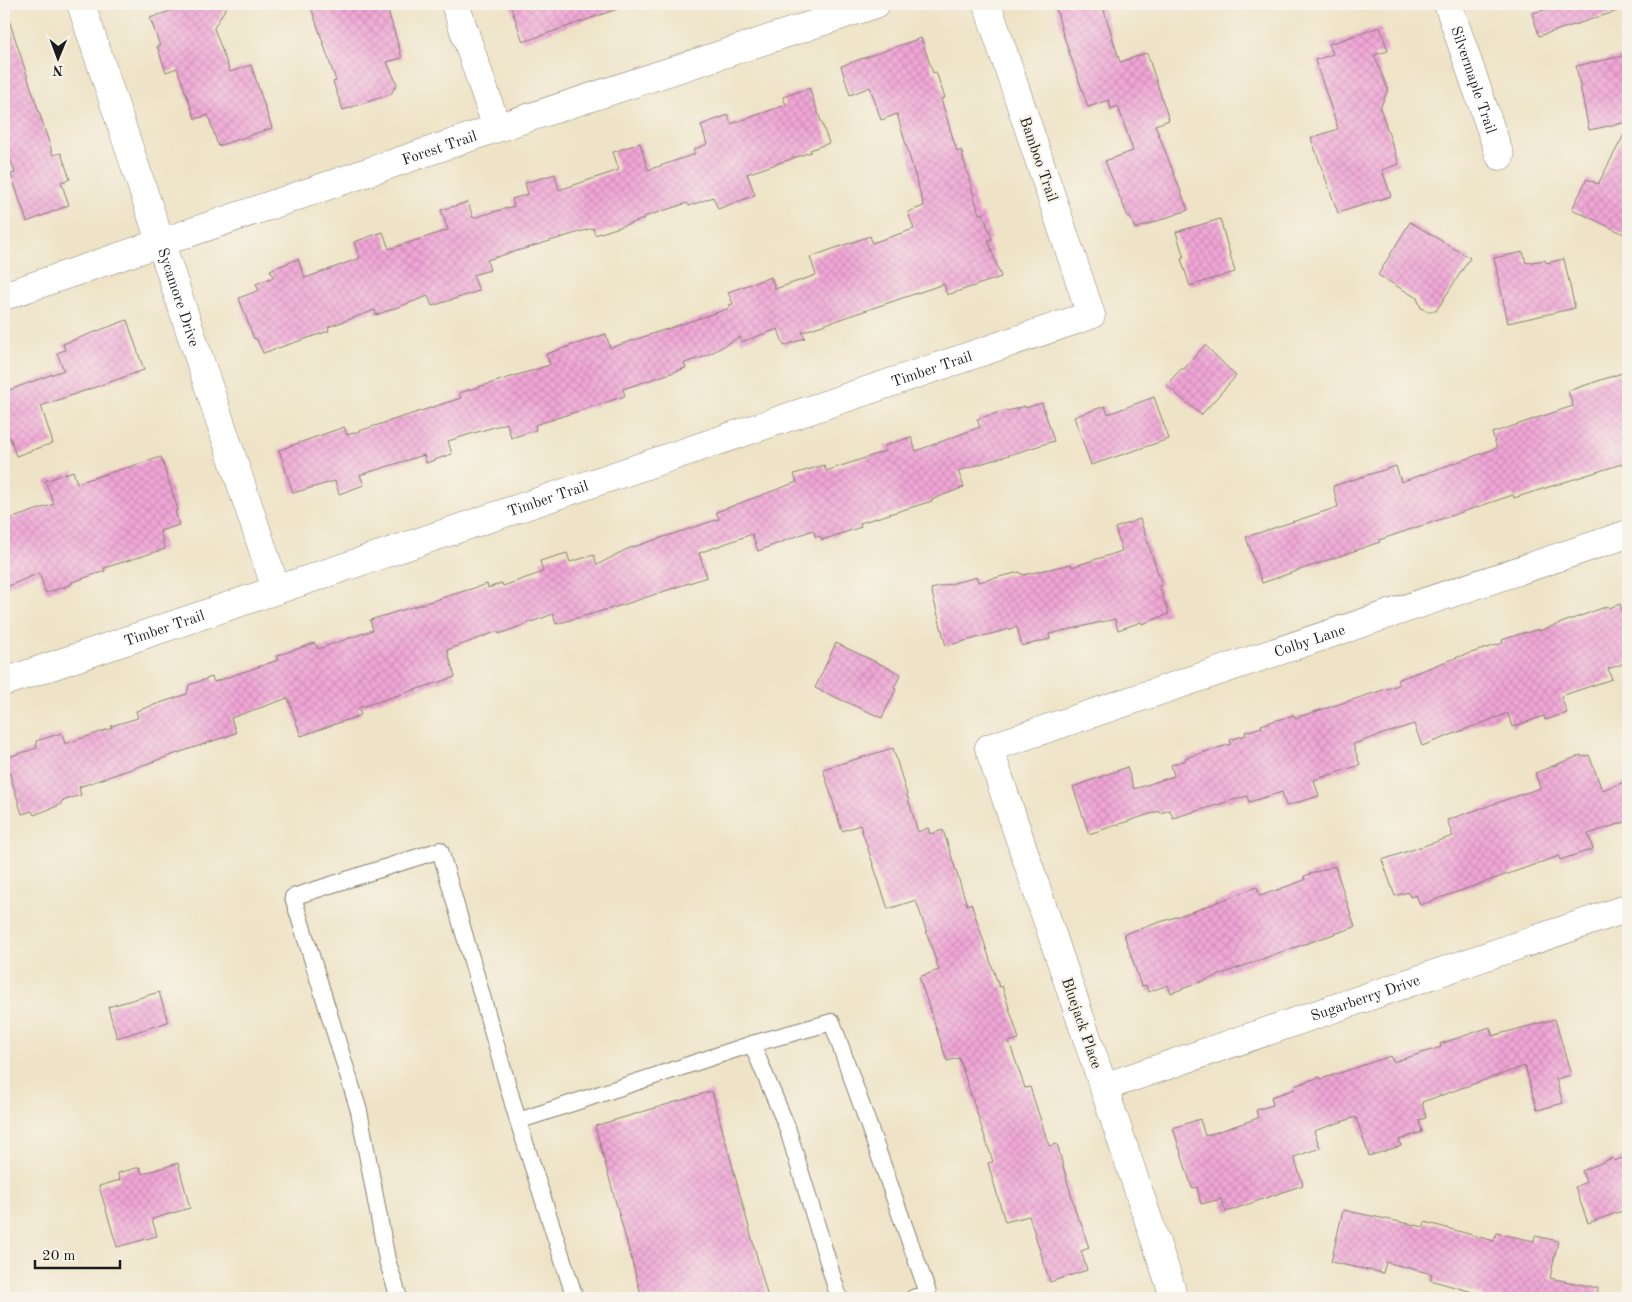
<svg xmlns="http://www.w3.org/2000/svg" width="1632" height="1302" font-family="'Old Standard TT',serif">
  <defs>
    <pattern id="building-cross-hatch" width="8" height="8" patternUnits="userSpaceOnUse" patternTransform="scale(1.25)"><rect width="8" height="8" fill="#f0a6d6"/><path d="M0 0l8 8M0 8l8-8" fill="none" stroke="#cd8eb7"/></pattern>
  </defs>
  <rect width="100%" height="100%" fill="#f7f3e8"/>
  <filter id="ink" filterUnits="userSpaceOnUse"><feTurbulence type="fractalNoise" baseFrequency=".02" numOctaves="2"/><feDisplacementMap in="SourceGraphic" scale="10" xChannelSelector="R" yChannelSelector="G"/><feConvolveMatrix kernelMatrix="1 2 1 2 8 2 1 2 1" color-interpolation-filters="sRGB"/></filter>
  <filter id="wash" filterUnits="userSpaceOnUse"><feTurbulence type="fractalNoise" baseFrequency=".0096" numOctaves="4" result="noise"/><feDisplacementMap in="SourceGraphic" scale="20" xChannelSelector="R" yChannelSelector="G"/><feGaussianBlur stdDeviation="1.12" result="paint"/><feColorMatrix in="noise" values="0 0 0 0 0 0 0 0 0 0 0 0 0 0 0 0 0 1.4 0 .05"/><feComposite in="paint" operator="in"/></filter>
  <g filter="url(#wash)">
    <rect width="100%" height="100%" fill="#eee3c6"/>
    <g id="blocks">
      <path fill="url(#building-cross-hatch)" d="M 190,4 L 228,4 L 214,28 L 230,72 L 251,65 L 272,128 L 218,146 L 208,115 L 195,119 L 177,68 L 166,72 L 157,46 L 160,46 L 150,18 Z
        M 310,4 L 386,4 L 402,58 L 387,62 L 397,84 L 391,94 L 343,110 L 333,82 L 336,81 Z
        M 510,4 L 619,4 L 620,8 L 523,42 Z
        M 1055,4 L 1102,4 L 1120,62 L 1147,53 L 1169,120 L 1155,125 L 1188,210 L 1135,229 L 1130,216 L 1128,217 L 1105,161 L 1133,151 L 1118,106 L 1111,109 L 1109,100 L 1088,107 L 1062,31 Z
        M 1542,4 L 1623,4 L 1624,9 L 1539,36 L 1532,13 L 1544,10 Z
        M 9,20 L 53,155 L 61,153 L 70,179 L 61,182 L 69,205 L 27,222 L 11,174 L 15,173 L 4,139 L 4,21 Z
        M 1380,27 L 1388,51 L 1374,55 L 1388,90 L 1380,108 L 1399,164 L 1382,170 L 1391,196 L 1338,213 L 1311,138 L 1338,129 L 1315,60 L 1333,54 L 1329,44 Z
        M 921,38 L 933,73 L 936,72 L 945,98 L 941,99 L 957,152 L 961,150 L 979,214 L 983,213 L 992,239 L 988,240 L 1001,277 L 947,295 L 944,284 L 802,332 L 805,338 L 784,346 L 778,329 L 741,342 L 740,337 L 706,356 L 684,363 L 686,368 L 623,389 L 625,396 L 535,425 L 536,430 L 511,438 L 507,423 L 448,441 L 452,454 L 426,463 L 424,455 L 360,475 L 364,485 L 339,494 L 335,481 L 293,493 L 279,450 L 344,427 L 347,435 L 461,398 L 459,393 L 550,365 L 546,354 L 606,334 L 610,348 L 730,308 L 729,305 L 733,304 L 728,292 L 771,277 L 775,289 L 816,275 L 810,257 L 870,236 L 872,243 L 914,229 L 908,212 L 924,206 L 897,114 L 881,120 L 870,87 L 850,95 L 841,66 Z
        M 1628,55 L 1628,122 L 1589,130 L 1576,66 Z
        M 809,88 L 829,143 L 810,150 L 811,152 L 747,174 L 755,195 L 718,209 L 713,197 L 689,206 L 687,203 L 644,217 L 644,219 L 595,235 L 593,228 L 487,260 L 490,270 L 473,275 L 479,291 L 432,306 L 428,296 L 376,315 L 375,310 L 328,327 L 329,331 L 263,353 L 256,338 L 254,339 L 239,298 L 259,290 L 256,284 L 274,277 L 270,270 L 298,259 L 305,278 L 360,258 L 354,242 L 383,232 L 389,249 L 448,230 L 441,210 L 468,202 L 473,218 L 514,206 L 512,199 L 528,194 L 525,183 L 555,174 L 559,190 L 619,170 L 613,152 L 640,143 L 648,170 L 695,154 L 693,150 L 707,144 L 701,125 L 728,115 L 731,124 L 786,105 L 783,97 Z
        M 1628,127 L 1628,236 L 1572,209 L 1587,179 L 1598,184 Z
        M 1220,219 L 1235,272 L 1190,286 L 1181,259 L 1184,258 L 1176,232 Z
        M 1410,222 L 1470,258 L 1436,311 L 1427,311 L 1421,308 L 1417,298 L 1378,275 Z
        M 1523,252 L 1526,263 L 1545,260 L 1546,263 L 1564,259 L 1575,308 L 1508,323 L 1494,258 Z
        M 127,320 L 144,370 L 41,406 L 53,443 L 16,456 L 10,437 L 4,439 L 4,392 L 64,370 L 57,353 L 65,350 L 63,344 Z
        M 1205,345 L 1236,376 L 1201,415 L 1166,385 L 1181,369 L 1184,369 Z
        M 1628,371 L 1628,462 L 1514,498 L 1513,495 L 1379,540 L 1380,542 L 1262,583 L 1246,537 L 1338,507 L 1333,486 L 1396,466 L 1401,482 L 1497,448 L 1492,433 L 1573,406 L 1568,391 Z
        M 1154,397 L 1169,439 L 1091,465 L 1074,417 L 1105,406 L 1108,414 Z
        M 1042,403 L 1054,441 L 958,471 L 964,487 L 931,500 L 932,501 L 860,523 L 861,527 L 822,540 L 820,536 L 816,537 L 813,530 L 758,551 L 752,534 L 699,553 L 707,577 L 626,604 L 556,624 L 553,614 L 499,634 L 498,631 L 447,650 L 455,677 L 358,708 L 361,715 L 301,736 L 288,698 L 231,718 L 236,733 L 79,787 L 81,795 L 62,801 L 60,805 L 34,815 L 32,811 L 22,814 L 5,758 L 37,748 L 36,741 L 62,733 L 65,744 L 112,728 L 111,726 L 138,718 L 136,711 L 187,694 L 189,685 L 212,677 L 214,682 L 278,660 L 276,656 L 315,643 L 318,649 L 373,630 L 370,620 L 487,584 L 488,588 L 502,583 L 503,586 L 543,572 L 540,561 L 567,553 L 570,562 L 594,555 L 597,565 L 627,549 L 719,519 L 716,512 L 797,482 L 794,474 L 824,465 L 826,471 L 886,451 L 884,446 L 911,437 L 916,451 L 980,427 L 977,419 L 1007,410 L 1008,411 L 1025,406 L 1025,408 Z
        M 161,457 L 178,510 L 175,511 L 179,525 L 160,531 L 165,549 L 104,568 L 105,571 L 72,582 L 72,584 L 46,593 L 39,573 L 4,588 L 4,521 L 54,504 L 45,481 L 73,471 L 77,483 Z
        M 1140,519 L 1162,585 L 1159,586 L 1169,614 L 1142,624 L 1141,622 L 1118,630 L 1115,619 L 1049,634 L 1050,639 L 1022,646 L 1017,627 L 946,646 L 931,589 L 977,577 L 978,582 L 1020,572 L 1023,575 L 1071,564 L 1072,567 L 1122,551 L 1115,528 Z
        M 1620,604 L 1628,628 L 1628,662 L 1608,669 L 1612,679 L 1561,696 L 1567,713 L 1545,720 L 1544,716 L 1512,727 L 1508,713 L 1422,746 L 1414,724 L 1353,744 L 1360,765 L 1314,780 L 1319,796 L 1286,806 L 1282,792 L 1249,802 L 1247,796 L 1173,818 L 1170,810 L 1160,813 L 1159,811 L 1089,834 L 1073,787 L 1127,767 L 1134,789 L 1174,776 L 1171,765 L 1186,760 L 1185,758 L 1231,744 L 1230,740 L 1246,735 L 1245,732 L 1262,727 L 1261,725 L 1294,715 L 1295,718 L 1399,685 L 1397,680 L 1458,657 L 1503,643 L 1502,640 L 1526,632 L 1526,633 L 1539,629 L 1539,631 L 1608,606 L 1609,608 Z
        M 836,643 L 901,674 L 894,688 L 896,689 L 882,718 L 815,688 Z
        M 893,748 L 918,832 L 928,828 L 930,834 L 943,830 L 967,905 L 971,903 L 999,987 L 1002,986 L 1019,1039 L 1009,1042 L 1025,1088 L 1030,1087 L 1049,1146 L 1057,1144 L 1078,1220 L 1080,1220 L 1089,1248 L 1081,1251 L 1087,1270 L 1050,1282 L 1029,1216 L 1005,1222 L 988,1163 L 993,1162 L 959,1058 L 947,1061 L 919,977 L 939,970 L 916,900 L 888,909 L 860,825 L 842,831 L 823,769 Z
        M 1581,755 L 1582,757 L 1589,755 L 1602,790 L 1628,781 L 1628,821 L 1588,834 L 1593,849 L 1560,860 L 1559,856 L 1420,905 L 1416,895 L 1410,897 L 1408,892 L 1395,896 L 1382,860 L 1453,836 L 1447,820 L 1540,788 L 1535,773 Z
        M 1335,866 L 1355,927 L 1281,952 L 1171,993 L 1168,985 L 1148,992 L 1146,985 L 1141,986 L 1124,934 L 1197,910 L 1257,887 L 1260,896 L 1305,880 L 1304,876 Z
        M 159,992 L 168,1022 L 117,1038 L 108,1007 Z
        M 1555,1019 L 1571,1075 L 1556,1079 L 1563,1103 L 1537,1110 L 1525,1066 L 1422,1102 L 1426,1118 L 1419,1120 L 1422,1132 L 1399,1140 L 1401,1146 L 1369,1156 L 1356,1117 L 1314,1131 L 1320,1148 L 1294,1157 L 1303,1185 L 1226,1212 L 1221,1199 L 1201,1204 L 1197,1187 L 1192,1188 L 1173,1128 L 1200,1119 L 1205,1136 L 1258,1118 L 1256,1110 L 1273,1105 L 1271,1097 L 1295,1089 L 1294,1086 L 1320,1077 L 1321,1079 L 1391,1056 L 1393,1062 L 1441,1047 L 1440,1044 L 1490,1027 L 1492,1036 Z
        M 712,1091 L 768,1298 L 642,1298 L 595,1126 Z
        M 1628,1156 L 1628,1209 L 1588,1223 L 1575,1187 L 1586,1182 L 1582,1171 L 1613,1158 L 1614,1161 Z
        M 178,1163 L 190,1208 L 152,1219 L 157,1236 L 117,1247 L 99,1186 L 120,1180 L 118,1173 L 140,1167 L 142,1174 Z
        M 1343,1210 L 1424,1227 L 1425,1222 L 1494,1241 L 1496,1233 L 1534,1241 L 1535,1236 L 1558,1241 L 1550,1278 L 1598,1288 L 1597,1298 L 1482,1298 L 1483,1295 L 1430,1280 L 1432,1274 L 1386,1262 L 1383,1273 L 1331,1262 Z"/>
    </g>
  </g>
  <g filter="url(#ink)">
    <use href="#blocks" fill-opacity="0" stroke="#858071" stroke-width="1"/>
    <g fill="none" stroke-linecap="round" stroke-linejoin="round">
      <g stroke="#858071" stroke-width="18">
        <path id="service" d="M 752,1044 L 832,1022 L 928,1293 L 913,1298
          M 399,1298 L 387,1260 L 359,1111 L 293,897 L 440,850 L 518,1121
          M 575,1298 L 518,1121 L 752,1044 L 787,1127 L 839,1298"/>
      </g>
      <g stroke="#858071" stroke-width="29">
        <g id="minor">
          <path id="s1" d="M 81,4 L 276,589"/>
          <path d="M 455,4 L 497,128"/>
          <path id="s2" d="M 1448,4 L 1500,156"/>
          <path id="s3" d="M 4,296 L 497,128 L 876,4"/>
          <path id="s4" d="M 4,682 L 1091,315 L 987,4"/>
          <path id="s5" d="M 1104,1087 L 1628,908"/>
          <path id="s6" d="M 1173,1298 L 1170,1284 L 989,748 L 1628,534"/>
        </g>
      </g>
      <use href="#service" stroke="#fff" stroke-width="16"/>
      <use href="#minor" stroke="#fff" stroke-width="28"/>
    </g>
  </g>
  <g text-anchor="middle" stroke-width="4" stroke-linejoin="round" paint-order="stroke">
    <g font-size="15" fill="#1c1c1c" stroke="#f7f3e8">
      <text dy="5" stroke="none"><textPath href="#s2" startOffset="80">Silvermaple Trail</textPath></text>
      <text dy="5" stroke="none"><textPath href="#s3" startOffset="460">Forest Trail</textPath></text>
      <text transform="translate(1039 159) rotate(71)" y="5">Bamboo Trail</text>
      <text dy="5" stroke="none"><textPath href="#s1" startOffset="309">Sycamore Drive</textPath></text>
      <text dy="5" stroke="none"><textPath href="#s4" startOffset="979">Timber Trail</textPath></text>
      <text dy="5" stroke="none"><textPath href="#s4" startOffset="574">Timber Trail</textPath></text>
      <text dy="5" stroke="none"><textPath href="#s4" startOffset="169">Timber Trail</textPath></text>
      <text dy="5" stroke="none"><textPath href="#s6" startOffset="918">Colby Lane</textPath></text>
      <text dy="5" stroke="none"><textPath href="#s5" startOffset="276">Sugarberry Drive</textPath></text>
      <text transform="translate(1082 1023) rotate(71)" y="5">Bluejack Place</text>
    </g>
  </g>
  <rect width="1632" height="1302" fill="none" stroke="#f7f3e8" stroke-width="20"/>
  <g transform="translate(58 58) rotate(181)" stroke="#f7f3e8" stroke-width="4" paint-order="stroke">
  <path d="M0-4L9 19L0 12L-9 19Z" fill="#1c1c1c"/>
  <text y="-8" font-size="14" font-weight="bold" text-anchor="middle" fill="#1c1c1c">N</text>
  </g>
  <path d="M35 1260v8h85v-8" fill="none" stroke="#1c1c1c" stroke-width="2.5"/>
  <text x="42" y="1260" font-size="15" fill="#1c1c1c" stroke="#f7f3e8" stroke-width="4" paint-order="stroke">20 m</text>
</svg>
